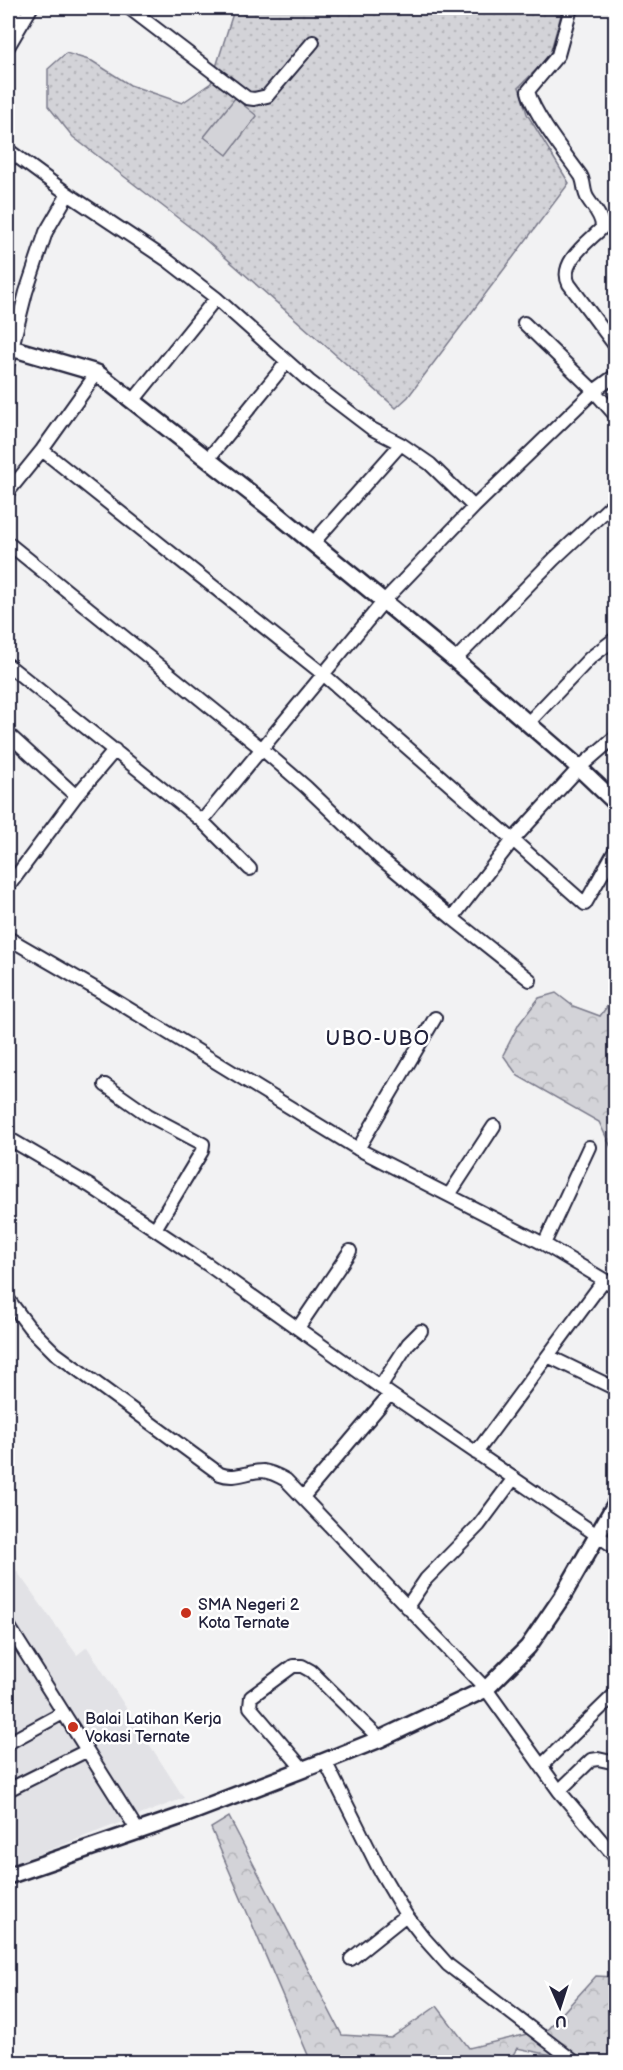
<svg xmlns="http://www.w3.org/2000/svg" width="623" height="2070" font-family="'Balsamiq Sans',sans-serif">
  <defs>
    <pattern id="forest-crowns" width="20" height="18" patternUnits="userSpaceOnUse" patternTransform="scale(1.5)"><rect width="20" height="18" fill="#d3d3d8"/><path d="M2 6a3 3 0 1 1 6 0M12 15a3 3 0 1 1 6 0" fill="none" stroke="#b5b5ba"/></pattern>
    <pattern id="park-dots" width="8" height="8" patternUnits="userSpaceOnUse" patternTransform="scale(1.5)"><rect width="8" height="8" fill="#d3d3d8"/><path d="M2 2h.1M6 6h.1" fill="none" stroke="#b5b5ba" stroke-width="1.8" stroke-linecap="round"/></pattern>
  </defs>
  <rect width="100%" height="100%" fill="#f2f2f3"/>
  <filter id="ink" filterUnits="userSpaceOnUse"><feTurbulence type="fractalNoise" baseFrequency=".0167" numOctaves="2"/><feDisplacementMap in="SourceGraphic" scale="12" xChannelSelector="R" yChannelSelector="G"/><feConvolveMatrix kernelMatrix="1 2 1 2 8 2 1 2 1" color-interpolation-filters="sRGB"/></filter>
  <g filter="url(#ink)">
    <path fill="#e2e2e6" d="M 8,1559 L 77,1655 L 87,1647 L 184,1798 L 8,1866 Z"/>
    <path fill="url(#forest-crowns)" stroke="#7a7a8a" stroke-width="1.5" d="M 556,993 L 573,1006 L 600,1016 L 615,996 L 615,1148 L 611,1147 L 599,1122 L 518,1076 L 503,1055 L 519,1024 L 539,998 Z
      M 229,1817 L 342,2035 L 391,2038 L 437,2006 L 469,2048 L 548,2029 L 596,1976 L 615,1977 L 615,2062 L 586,2062 L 517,2048 L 509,2062 L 311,2062 L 211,1828 Z"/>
    <path fill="url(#park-dots)" stroke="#7a7a8a" stroke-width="1.5" d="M 232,8 L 563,8 L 549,57 L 519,87 L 527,114 L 569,183 L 408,397 L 396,408 L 200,235 L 73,137 L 48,106 L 48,69 L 66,53 L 92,61 L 130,85 L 182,103 L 211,83 L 234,10 Z"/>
    <path fill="#d3d3d8" stroke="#7a7a8a" stroke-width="1.5" d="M 235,98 L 257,116 L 227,155 L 204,137 Z"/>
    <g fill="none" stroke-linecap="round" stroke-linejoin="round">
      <g stroke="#22223b" stroke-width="16">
        <path id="minor" d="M 8,8 L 23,22
          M 129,8 L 247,98 L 254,99 L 267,96 L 313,42
          M 571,8 L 558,55 L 528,91 C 534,115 566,155 581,176 C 585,183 583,192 588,199 C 593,207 603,217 602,228 C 588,242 558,263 569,284 L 616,347
          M 8,47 L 31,8
          M 8,150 L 68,194
          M 524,323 L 594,391 L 616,375
          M 8,363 L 26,292 L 46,232 L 68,194 L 167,260 L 216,298 L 309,381 L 372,429 L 401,444 L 430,464 L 474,507 L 383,602 L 202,821 L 8,665
          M 133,401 L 216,298
          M 42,450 L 323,674 L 513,840 L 579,768 L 616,736
          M 208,459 L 287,362
          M 8,492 L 42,450 L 97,373
          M 474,507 L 594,391 L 616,416
          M 8,543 L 262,749 L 306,787 L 380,858 L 452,918 L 513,840 L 585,904 L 616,849
          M 313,543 L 401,444
          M 455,660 L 554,559 L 616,501
          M 528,723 L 590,658 L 616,638
          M 8,734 L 76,796
          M 202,821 L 250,869
          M 8,887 L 76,796 L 115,750
          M 452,918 L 530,980
          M 8,938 L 103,993 L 358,1149 L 544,1244 L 616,1287
          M 105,1085 L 148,1115 L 203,1144 L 202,1151 L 155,1229
          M 8,1138 L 90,1186 L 207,1264 L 390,1394 L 616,1548
          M 358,1149 L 435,1018
          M 449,1195 L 494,1126
          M 544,1244 L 589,1147
          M 8,1299 L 29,1327 L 55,1353 L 220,1474 C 235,1480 248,1471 263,1471 C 271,1472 279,1476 286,1480 L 486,1689 L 559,1791 L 616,1858
          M 298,1328 L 350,1251
          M 548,1356 L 616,1389
          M 380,1387 L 408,1344 L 421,1331
          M 476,1453 L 604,1280
          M 303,1497 L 390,1394
          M 407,1607 L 426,1579 L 479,1525 L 514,1478
          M 8,1625 L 138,1831
          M 8,1743 L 63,1713
          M 325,1761 L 379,1869 L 406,1915 L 423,1937 L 448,1965 L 575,2062
          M 541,1766 L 616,1693
          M 303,1769 L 250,1707 L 251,1697 L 293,1666 L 302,1666 L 311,1671 L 380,1739
          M 8,1790 L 86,1751
          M 559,1791 L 591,1760 L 598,1759 L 616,1763
          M 351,1959 L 406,1915"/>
      </g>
      <g stroke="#22223b" stroke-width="20">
        <path id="tertiary" d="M 8,347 L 97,373 L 275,512 L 455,660 L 576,765 L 616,803
          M 8,1876 L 179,1817 L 325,1761 L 380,1739 L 486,1689 L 528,1647 L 562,1597 L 616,1503"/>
      </g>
      <use href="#minor" stroke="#fff" stroke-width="12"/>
      <use href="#tertiary" stroke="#fff" stroke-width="15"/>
    </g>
  </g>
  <g fill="#c8321e" stroke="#fff" stroke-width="2">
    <circle cx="186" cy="1613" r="6"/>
    <circle cx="73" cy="1727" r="6"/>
  </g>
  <g text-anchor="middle" stroke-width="5" stroke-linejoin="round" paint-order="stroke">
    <g font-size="16" fill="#22223b" stroke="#fff" text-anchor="start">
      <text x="198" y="1610">SMA Negeri 2<tspan x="198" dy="18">Kota Ternate</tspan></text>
      <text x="85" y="1724">Balai Latihan Kerja<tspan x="85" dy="18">Vokasi Ternate</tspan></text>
    </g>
    <g font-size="20" letter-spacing="1.5" fill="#22223b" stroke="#fff">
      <text x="378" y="1045">UBO-UBO</text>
    </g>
  </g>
  <rect width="623" height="2070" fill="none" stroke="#fff" stroke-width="30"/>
  <rect x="15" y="15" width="593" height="2040" fill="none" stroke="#22223b" stroke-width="2" filter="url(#ink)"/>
  <g transform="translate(560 2007) rotate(177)" stroke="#ffffff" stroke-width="4.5" paint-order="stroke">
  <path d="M0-4.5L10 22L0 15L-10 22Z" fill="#22223b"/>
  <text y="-9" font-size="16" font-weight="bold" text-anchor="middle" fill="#22223b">U</text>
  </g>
</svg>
